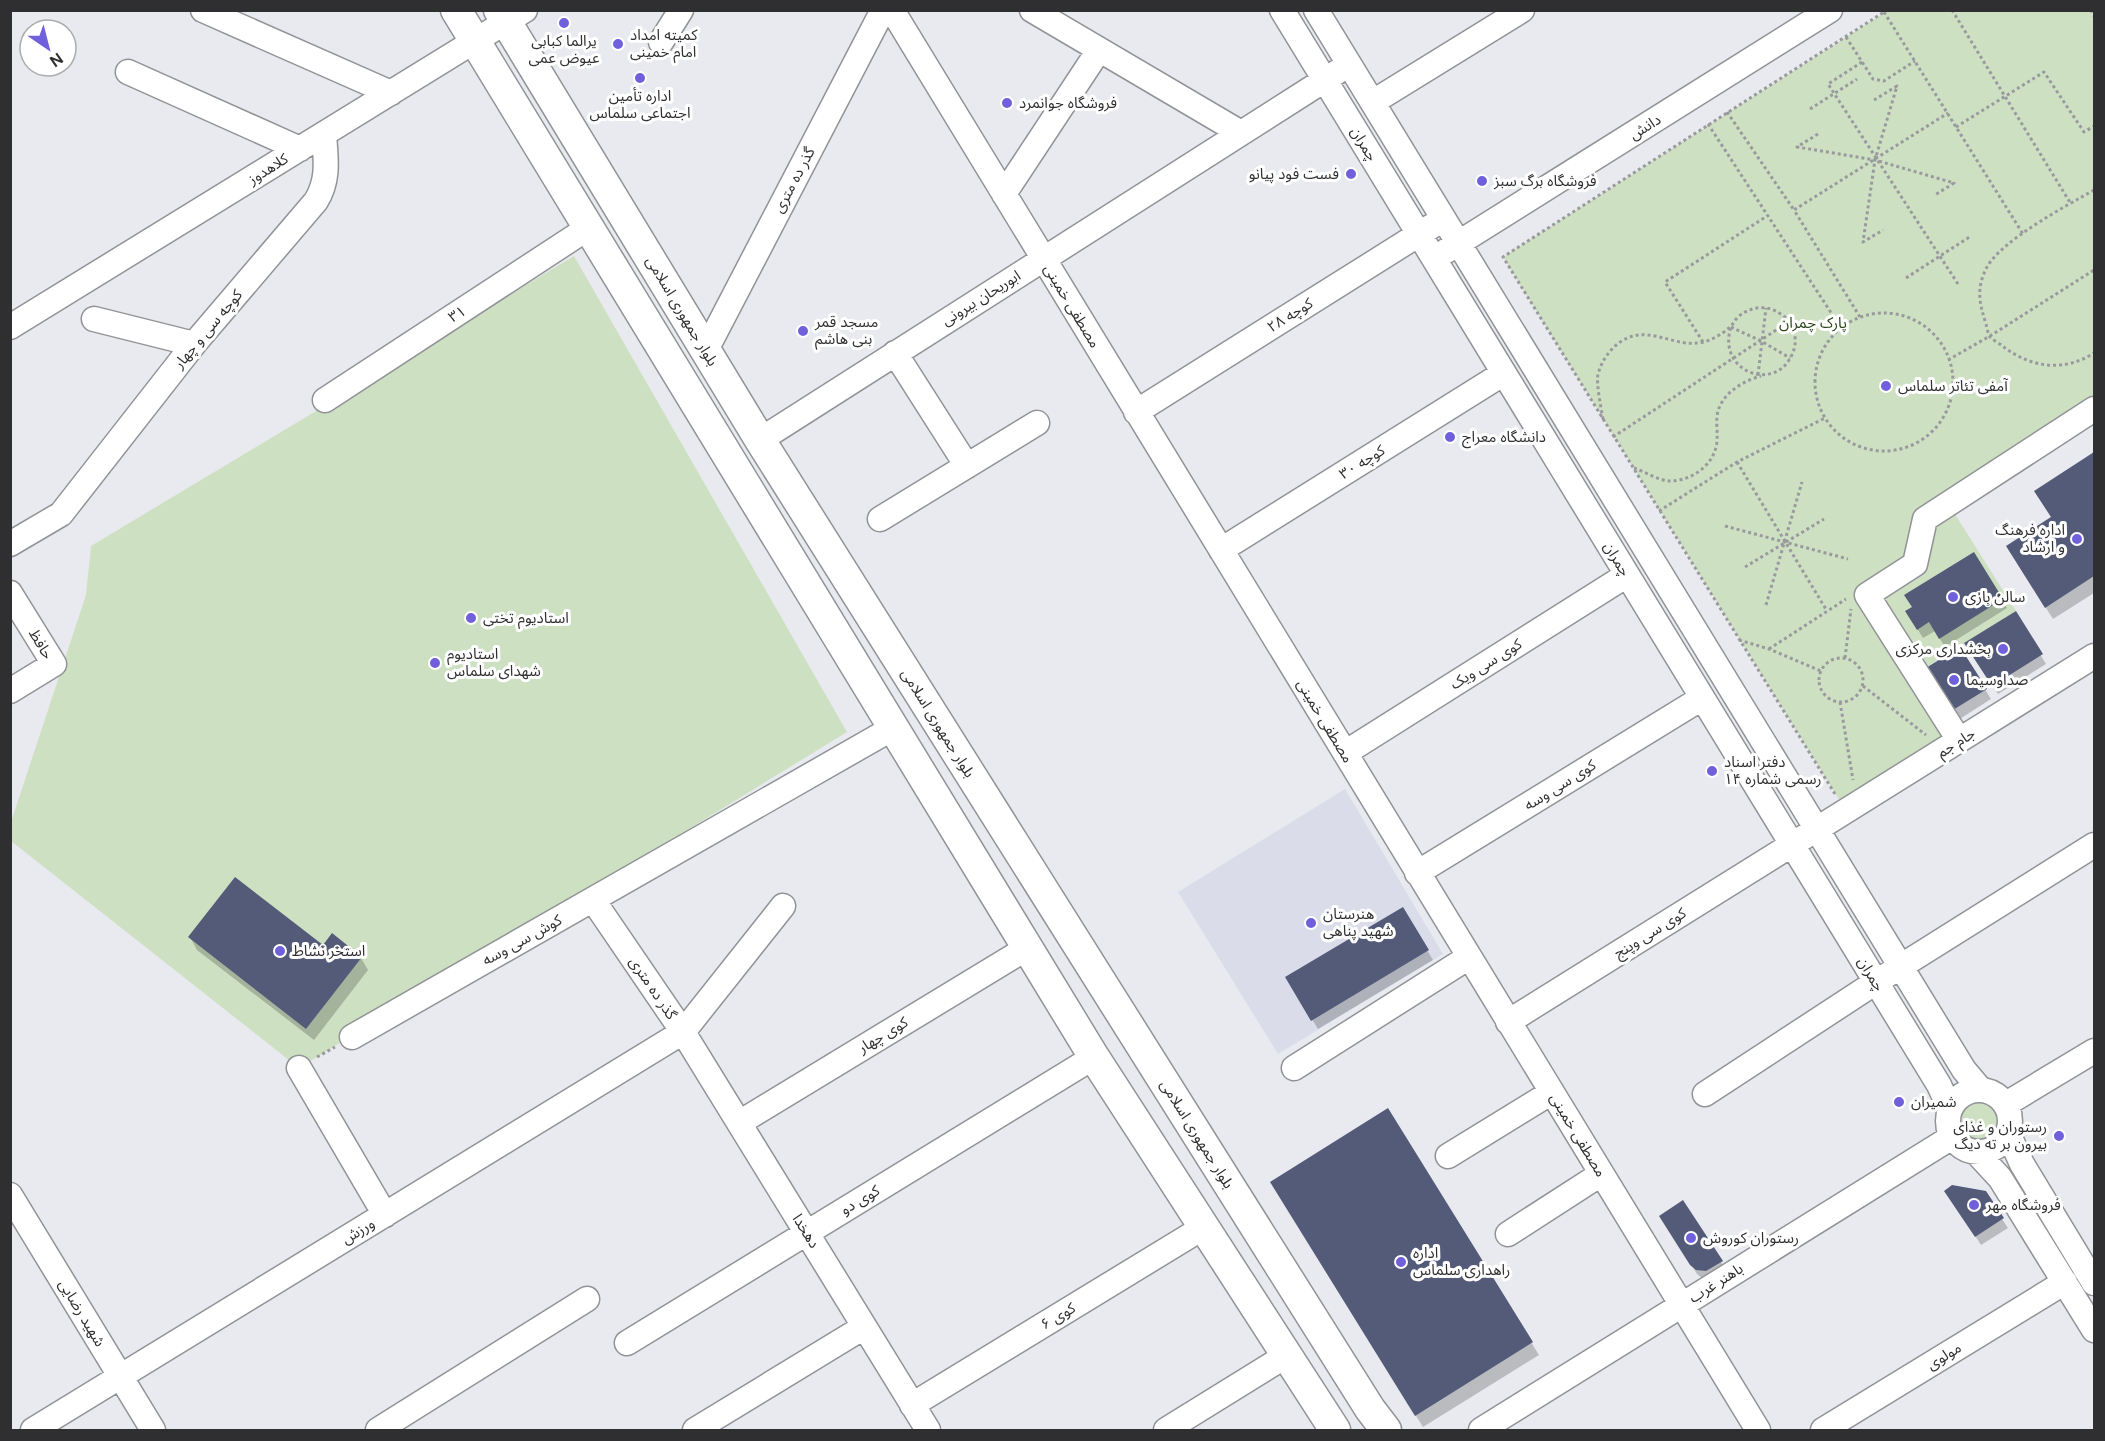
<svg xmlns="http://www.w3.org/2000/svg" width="2105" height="1441" font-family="'DM Sans','Noto Sans Arabic',sans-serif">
  <rect width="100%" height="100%" fill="#e9eaef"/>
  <path fill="#dadde9" d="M 1345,789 L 1443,954 L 1278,1054 L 1178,892 Z"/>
  <path fill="#cde0c2" d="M 1887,11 L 2091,11 L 2094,17 L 2094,410 L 1948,503 L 2016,611 L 1919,672 L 1955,729 L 1840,801 L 1503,257 Z
    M 574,256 L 847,732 L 299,1068 L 11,841 L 11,822 L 86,595 L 91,546 Z
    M1957 1121a22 22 0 1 1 44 0a22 22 0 1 1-44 0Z"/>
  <path fill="#0003" d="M 2094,454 L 2094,593 L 2053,619 L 2015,559 L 2052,518 L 2036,491 Z
    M 1973,554 L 2007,608 L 1945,647 L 1935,631 L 1923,638 L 1907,612 Z
    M 2015,613 L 2046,664 L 1998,694 L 1971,653 Z
    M 1960,649 L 1991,699 L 1955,722 L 1928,680 Z
    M 1402,909 L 1433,960 L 1318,1029 L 1287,978 Z
    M 190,937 L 361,958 L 368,970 L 314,1040 L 197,950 Z
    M 1387,1110 L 1539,1355 L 1423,1427 L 1279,1195 Z
    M 1952,1200 L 2002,1219 L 2008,1228 L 1981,1245 Z
    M 1666,1225 L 1721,1262 L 1726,1270 L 1703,1279 L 1697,1274 Z"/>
  <path fill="#535b78" d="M 2094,452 L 2094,576 L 2045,608 L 2006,546 L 2051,517 L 2034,491 Z
    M 1974,552 L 2003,599 L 1939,639 L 1929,622 L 1917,630 L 1905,611 L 1912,607 L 1904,595 Z
    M 2016,611 L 2043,654 L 1992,686 L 1964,643 Z
    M 1960,647 L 1987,689 L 1948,713 L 1921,671 Z
    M 235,877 L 323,945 L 332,933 L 362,957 L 306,1029 L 188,937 Z
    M 1403,907 L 1429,950 L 1311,1021 L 1285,977 Z
    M 1388,1108 L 1533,1342 L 1415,1416 L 1270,1182 Z
    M 1952,1185 L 1986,1191 L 2004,1218 L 1975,1237 L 1944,1191 Z
    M 1683,1200 L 1723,1261 L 1706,1271 L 1696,1270 L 1690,1265 L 1659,1216 Z"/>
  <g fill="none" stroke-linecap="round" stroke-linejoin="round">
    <g stroke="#929398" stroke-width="27">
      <path id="minor" d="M 203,10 L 391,93
        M 892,10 L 1758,1430
        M 1032,10 L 1241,133
        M 1282,10 L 1939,1085 L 1950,1109
        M 1316,10 L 1964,1070 L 1981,1090
        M 661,42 L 681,10
        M 128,72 L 300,149
        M 1373,102 L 1522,10
        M 1004,194 L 1099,50
        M 1446,251 L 1830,10
        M 94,319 L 194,344
        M 10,327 L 525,10
        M 706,350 L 883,10
        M 895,353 L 967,466
        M 325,400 L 588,228
        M 1136,412 L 1432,226
        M 760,440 L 1337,72
        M 880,519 L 1037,423
        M 10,544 L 61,514 L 194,344 L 316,201 C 329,180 326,160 324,135
        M 1221,550 L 1504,373
        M 10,593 L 54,664 L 10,691
        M 1959,740 L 1867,595 L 1915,564 L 1925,519 L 2094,409
        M 1345,753 L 1627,575
        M 1417,873 L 1702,698
        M 593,900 L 683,1032 L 783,906
        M 1508,1022 L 2094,656
        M 352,1037 L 893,728
        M 299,1068 L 385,1215
        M 1294,1068 L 1469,957
        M1948 1121a31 31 0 1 1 62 0a31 31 0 1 1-62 0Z
        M 1705,1094 L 1876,982 L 2094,845
        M 2006,1104 L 2094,1051
        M 739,1123 L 1027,948
        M 2008,1133 L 2022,1164 L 2094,1283
        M 1976,1152 L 2000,1178 L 2094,1330
        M 1448,1156 L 1552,1092
        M 10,1195 L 153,1430
        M 1508,1234 L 1601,1174
        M 627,1343 L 1094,1057
        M 912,1405 L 1204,1227
        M 33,1430 L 683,1032 L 928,1430
        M 378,1430 L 587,1299
        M 695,1430 L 864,1327
        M 1166,1430 L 1287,1355
        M 1481,1430 L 1952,1137
        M 1823,1430 L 2065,1282"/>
    </g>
    <g stroke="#929398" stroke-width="33">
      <path id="major" d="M 456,10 L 1094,1057 L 1335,1430
        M 499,10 L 760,440 L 1370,1409 L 1386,1430"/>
    </g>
    <path stroke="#9a9a9e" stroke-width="3" stroke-dasharray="3 3" stroke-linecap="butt" d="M 1952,10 L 2071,204
      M 2091,10 L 2094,16
      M 1884,12 L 2023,234
      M 1846,37 L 1873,79 L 1884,81 L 1915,61
      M 1862,62 L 1828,84 L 1958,284
      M 1874,100 L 1897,86 L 1875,160 L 1863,242 L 1883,230
      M 1810,109 L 1857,79
      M 1727,112 L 1794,210
      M 1708,124 L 1841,328
      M 1956,127 L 2044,72 L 2084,132 L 2094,126
      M 1818,134 L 1797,147 L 1875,160 L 1954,183 L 1935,195
      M 2094,190 C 2066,206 2002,240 1987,267 C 1976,288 1979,302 1986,324 C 1987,328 1988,334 1990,337 C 1994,341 2001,344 2005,348 C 2033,368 2064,372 2094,353
      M 1906,278 L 1971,236
      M1815 382a69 69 0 1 1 138 0a69 69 0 1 1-138 0Z
      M 1860,317 L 1794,210 L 1948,113
      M 1731,327 L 1761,341 L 1790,358
      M 1703,342 L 1665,282 L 1767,216
      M 1948,360 L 1990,336 L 2094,270
      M 1758,375 L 1766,308
      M 1603,419 C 1601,407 1596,384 1598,374 C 1604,352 1624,332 1647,335 C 1663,336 1681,345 1696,343 C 1707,343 1721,335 1729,328 C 1733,325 1734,321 1738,317 C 1749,307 1766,304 1779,313 C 1786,317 1791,322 1793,330 C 1796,337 1796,345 1793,352 C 1778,394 1716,373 1731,327
      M 1613,437 L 1790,321
      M 1737,462 L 1827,611
      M 1634,468 C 1645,472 1658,480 1669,481 C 1692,481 1715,465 1717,441 C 1718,428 1714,416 1721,404 C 1728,390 1746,380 1761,376
      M 1659,511 L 1737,462 L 1825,418
      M 1725,526 L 1848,559
      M 1745,567 L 1824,519
      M 1766,605 L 1802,482
      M 1739,640 L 1769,649 L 1821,671
      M 1769,649 L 1846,599
      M1819 680a22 22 0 1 1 44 0a22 22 0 1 1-44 0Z
      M 1845,658 L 1851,609
      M 1863,686 L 1926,735
      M 1840,702 L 1853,780
      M 1835,794 L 1503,257 L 1887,10
      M 317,1057 L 335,1047"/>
    <use href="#minor" stroke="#fff" stroke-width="24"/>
    <use href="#major" stroke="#fff" stroke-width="30"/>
  </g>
  <g fill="#7160db" stroke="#fff" stroke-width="2">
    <circle cx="564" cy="23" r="6"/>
    <circle cx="618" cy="44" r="6"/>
    <circle cx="640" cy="78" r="6"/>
    <circle cx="1007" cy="103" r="6"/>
    <circle cx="1351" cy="174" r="6"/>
    <circle cx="1482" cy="181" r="6"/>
    <circle cx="803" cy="331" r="6"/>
    <circle cx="1886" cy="386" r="6"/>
    <circle cx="1450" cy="437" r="6"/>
    <circle cx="2077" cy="539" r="6"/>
    <circle cx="1953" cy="597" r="6"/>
    <circle cx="471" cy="618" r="6"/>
    <circle cx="2003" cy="649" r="6"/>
    <circle cx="435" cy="663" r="6"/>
    <circle cx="1954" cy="680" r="6"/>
    <circle cx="1712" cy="771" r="6"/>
    <circle cx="1311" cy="923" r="6"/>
    <circle cx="280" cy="951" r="6"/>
    <circle cx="1899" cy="1102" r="6"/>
    <circle cx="2059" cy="1136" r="6"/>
    <circle cx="1974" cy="1205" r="6"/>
    <circle cx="1691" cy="1238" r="6"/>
    <circle cx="1401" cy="1262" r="6"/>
  </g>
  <g text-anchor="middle" stroke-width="6" stroke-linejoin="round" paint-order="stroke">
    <g font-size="15" fill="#2f2f31" stroke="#fff" text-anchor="start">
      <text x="630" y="40">کمیته امداد<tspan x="630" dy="17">امام خمینی</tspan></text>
      <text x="564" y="46" text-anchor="middle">یرالما کبابی<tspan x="564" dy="17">عیوض عمی</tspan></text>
      <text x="640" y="101" text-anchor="middle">اداره تأمین<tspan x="640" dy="17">اجتماعی سلماس</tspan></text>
      <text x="1019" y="108">فروشگاه جوانمرد</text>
      <text x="1339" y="179" text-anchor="end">فست فود پیانو</text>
      <text x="1494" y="186">فروشگاه برگ سبز</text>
      <text x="815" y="327">مسجد قمر<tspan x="815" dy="17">بنی هاشم</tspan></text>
      <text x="1898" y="391">آمفی تئاتر سلماس</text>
      <text x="1462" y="442">دانشگاه معراج</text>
      <text x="2065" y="535" text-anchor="end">اداره فرهنگ<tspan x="2065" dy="17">و ارشاد</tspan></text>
      <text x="1965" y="602">سالن بازی</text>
      <text x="483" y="623">استادیوم تختی</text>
      <text x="1991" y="654" text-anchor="end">بخشداری مرکزی</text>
      <text x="447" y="659">استادیوم<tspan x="447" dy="17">شهدای سلماس</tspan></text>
      <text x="1966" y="685">صداوسیما</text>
      <text x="1724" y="767">دفتر اسناد<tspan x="1724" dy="17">رسمی شماره ۱۴</tspan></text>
      <text x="1323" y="919">هنرستان<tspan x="1323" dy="17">شهید پناهی</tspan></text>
      <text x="292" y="956">استخر نشاط</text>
      <text x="1911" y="1107">شمیران</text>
      <text x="2047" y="1132" text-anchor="end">رستوران و غذای<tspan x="2047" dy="17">بیرون بر ته دیگ</tspan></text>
      <text x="1986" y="1210">فروشگاه مهر</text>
      <text x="1703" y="1243">رستوران کوروش</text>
      <text x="1413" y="1258">اداره<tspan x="1413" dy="17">راهداری سلماس</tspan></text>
    </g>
    <g font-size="15" fill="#2f2f31" stroke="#fff">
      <text transform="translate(1645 127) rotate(-32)" y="5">دانش</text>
      <text transform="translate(1364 144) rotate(59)" y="5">چمران</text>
      <text transform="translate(268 169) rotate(-32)" y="5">کلاهدوز</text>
      <text transform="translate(794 180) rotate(-62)" y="5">گذر ده متری</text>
      <text transform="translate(981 298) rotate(-32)" y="5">ابوریحان بیرونی</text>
      <text transform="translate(1072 306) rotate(59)" y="5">مصطفی خمینی</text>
      <text transform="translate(682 311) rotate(59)" y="5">بلوار جمهوری اسلامی</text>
      <text transform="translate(457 314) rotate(-33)" y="5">۳۱</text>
      <text transform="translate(1290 315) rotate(-32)" y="5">کوچه ۲۸</text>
      <text transform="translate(208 329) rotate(-50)" y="5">کوچه سی و چهار</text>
      <text transform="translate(1362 462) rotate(-32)" y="5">کوچه ۳۰</text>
      <text transform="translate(1617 559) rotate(59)" y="5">چمران</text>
      <text transform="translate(41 644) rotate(59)" y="5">حافظ</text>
      <text transform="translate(1486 664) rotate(-32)" y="5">کوی سی ویک</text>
      <text transform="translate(1325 721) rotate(59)" y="5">مصطفی خمینی</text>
      <text transform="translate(938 723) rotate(58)" y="5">بلوار جمهوری اسلامی</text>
      <text transform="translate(1956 743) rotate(-32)" y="5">جام جم</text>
      <text transform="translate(1560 785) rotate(-32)" y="5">کوی سی وسه</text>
      <text transform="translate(1650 933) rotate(-32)" y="5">کوی سی وپنج</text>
      <text transform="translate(522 940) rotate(-29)" y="5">کوش سی وسه</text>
      <text transform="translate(1871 974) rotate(59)" y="5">چمران</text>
      <text transform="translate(653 988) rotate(56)" y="5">گذر ده متری</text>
      <text transform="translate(883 1035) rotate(-31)" y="5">کوی چهار</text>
      <text transform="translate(1197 1134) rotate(58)" y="5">بلوار جمهوری اسلامی</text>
      <text transform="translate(1578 1135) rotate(59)" y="5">مصطفی خمینی</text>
      <text transform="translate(860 1200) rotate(-31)" y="5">کوی دو</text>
      <text transform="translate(358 1231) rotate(-31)" y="5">ورزش</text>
      <text transform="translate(806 1231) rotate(58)" y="5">دهخدا</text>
      <text transform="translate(1716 1283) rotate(-32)" y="5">باهنر غرب</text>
      <text transform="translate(82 1313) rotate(59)" y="5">شهید رضایی</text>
      <text transform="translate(1058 1316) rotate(-31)" y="5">کوی ۶</text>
      <text transform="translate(1944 1356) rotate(-32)" y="5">مولوی</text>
    </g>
    <g font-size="15" fill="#294315" stroke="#fff">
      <text x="1813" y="328">پارک چمران</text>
    </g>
  </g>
  <rect width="2105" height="1441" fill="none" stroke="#2f2f31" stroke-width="24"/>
  <g transform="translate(48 48) rotate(145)"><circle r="28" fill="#ffffff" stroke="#acacad" stroke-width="1.5"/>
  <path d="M0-4.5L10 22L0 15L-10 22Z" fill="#7160db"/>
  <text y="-9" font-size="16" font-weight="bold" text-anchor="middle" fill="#2f2f31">N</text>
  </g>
</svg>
